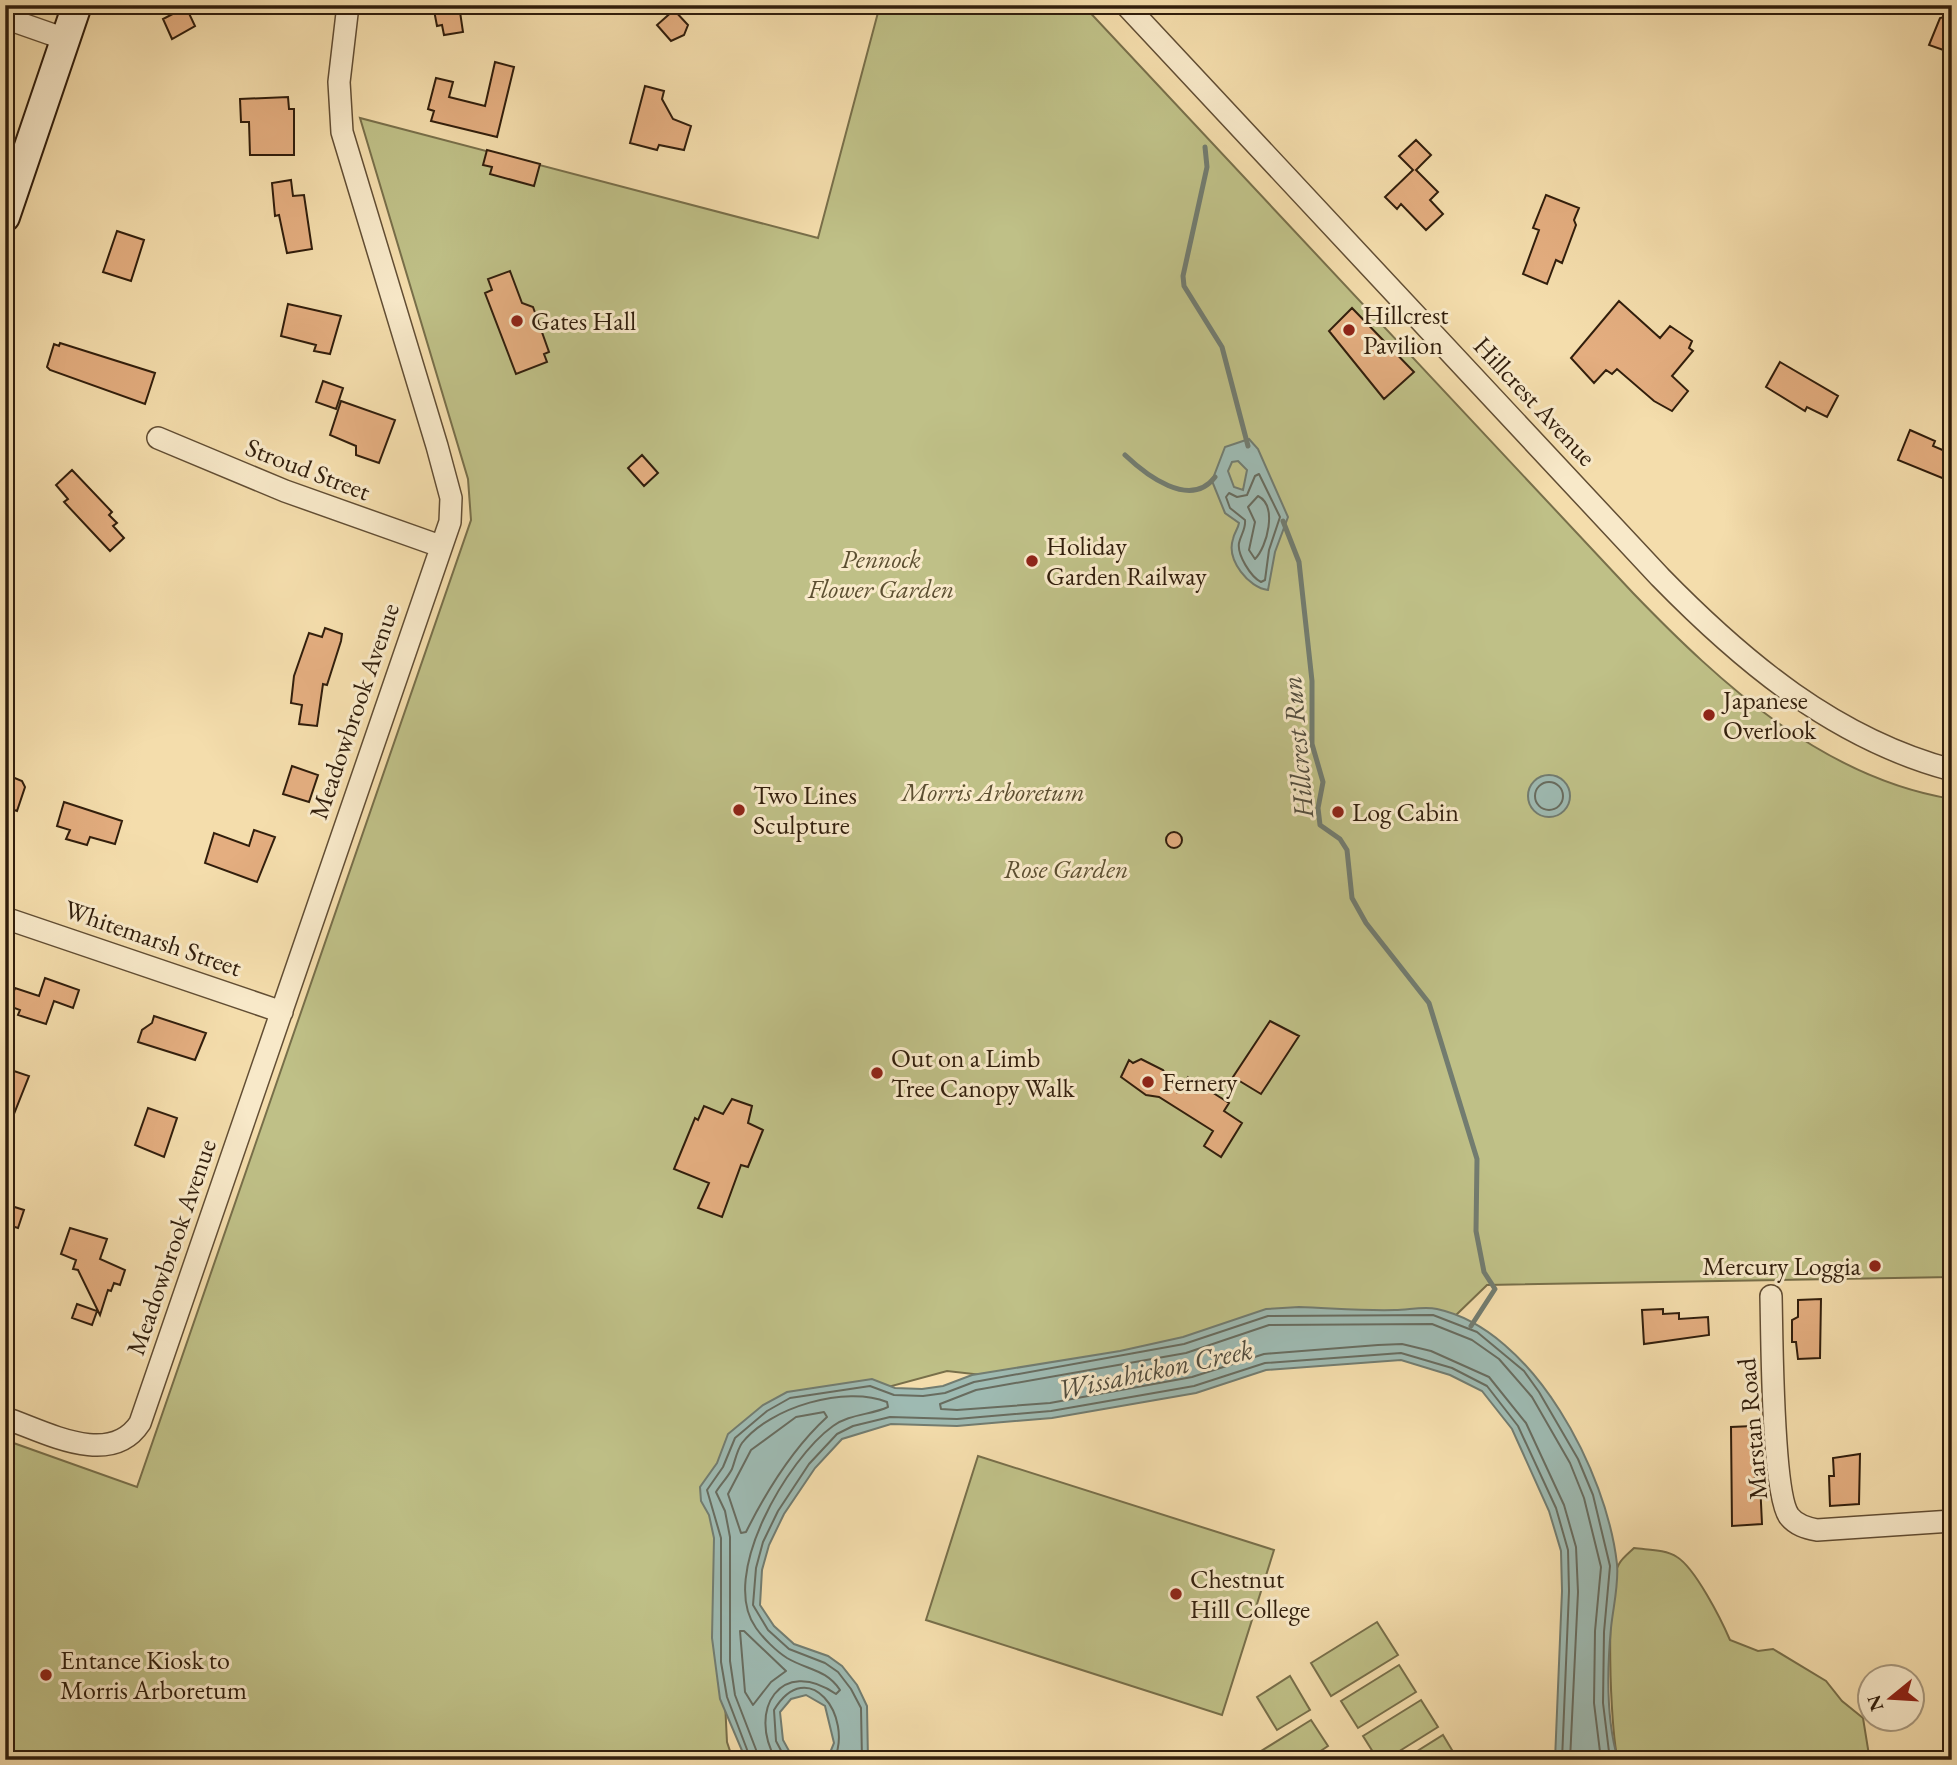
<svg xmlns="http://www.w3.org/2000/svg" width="1957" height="1765" font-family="'EB Garamond',serif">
  <rect width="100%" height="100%" fill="#f4ddac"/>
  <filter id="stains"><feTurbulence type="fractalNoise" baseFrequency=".00286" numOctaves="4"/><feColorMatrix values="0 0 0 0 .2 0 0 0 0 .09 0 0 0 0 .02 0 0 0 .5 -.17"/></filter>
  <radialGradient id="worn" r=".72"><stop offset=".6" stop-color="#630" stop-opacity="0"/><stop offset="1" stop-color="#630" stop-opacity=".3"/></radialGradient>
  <path fill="#bfc087" stroke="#786f4a" stroke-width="2" d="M 880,5 L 1083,5 L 1633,593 C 1721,684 1823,778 1952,799 L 1952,1277 L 1487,1285 L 1455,1316 L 1081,1386 L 947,1371 L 836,1401 L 722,1642 L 727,1742 L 733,1760 L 5,1760 L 5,1440 L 137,1487 L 471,520 L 468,479 L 360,118 L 818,238 Z
    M 978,1456 L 1274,1550 L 1222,1715 L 926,1620 Z
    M 1634,1548 C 1647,1550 1665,1549 1677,1557 C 1695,1568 1721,1619 1730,1640 L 1758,1651 L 1773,1649 L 1826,1681 L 1842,1701 L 1863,1718 L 1869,1755 L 1861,1760 L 1618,1760 C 1610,1731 1605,1586 1619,1564 C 1622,1558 1629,1553 1634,1548 Z
    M 1377,1622 L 1398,1655 L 1331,1696 L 1311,1663 Z
    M 1399,1665 L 1416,1692 L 1358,1728 L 1341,1701 Z
    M 1290,1676 L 1310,1710 L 1277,1730 L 1257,1697 Z
    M 1421,1700 L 1438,1727 L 1385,1760 L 1378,1760 L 1363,1736 Z
    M 1311,1720 L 1328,1746 L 1307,1760 L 1256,1760 L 1253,1756 Z
    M 1443,1735 L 1458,1760 L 1403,1760 Z"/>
  <path fill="#9ebab2" stroke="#727c70" stroke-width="2" fill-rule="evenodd" d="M 1249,439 L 1258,449 L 1288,517 L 1275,552 L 1268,590 C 1249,588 1226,560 1233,539 C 1234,533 1238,529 1239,523 L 1225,513 L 1212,481 L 1225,447 ZM 1238,461 L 1247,470 L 1243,490 L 1234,487 L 1228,471 L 1232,462 Z
    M1528 796a21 21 0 1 1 42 0a21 21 0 1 1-42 0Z
    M 1299,1307 C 1331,1308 1363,1311 1395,1310 C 1408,1310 1424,1306 1437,1309 C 1534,1330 1607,1473 1617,1564 C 1619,1584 1613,1608 1611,1628 C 1607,1670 1606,1719 1618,1760 L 1555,1760 L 1562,1591 L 1561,1551 L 1549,1511 L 1512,1429 L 1482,1391 L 1450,1375 L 1401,1360 L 1266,1370 L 1196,1393 L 1052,1418 L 957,1426 L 891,1424 L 842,1439 L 815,1468 L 784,1514 L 769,1545 L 762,1570 L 760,1605 L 774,1626 L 794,1644 L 828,1656 L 842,1666 L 857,1685 L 867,1706 L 868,1760 L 827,1760 L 834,1743 L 825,1706 L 806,1695 L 791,1699 L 780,1712 L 783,1740 L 794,1760 L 746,1760 L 720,1699 L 712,1638 L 714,1538 L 709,1515 L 701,1501 L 700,1487 L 717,1463 L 728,1434 L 763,1405 L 787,1392 L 872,1379 L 895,1388 L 922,1389 L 943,1386 L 972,1375 L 1120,1351 L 1183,1337 L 1266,1309 Z"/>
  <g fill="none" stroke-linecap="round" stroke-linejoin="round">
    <path stroke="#686c5f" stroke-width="2" d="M 1259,474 L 1280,517 L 1269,550 L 1265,580 L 1261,582 C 1251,577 1237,555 1239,543 C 1241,534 1246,529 1245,520 L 1230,508 L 1226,497 L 1229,493 L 1237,497 L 1247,495 L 1255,476 Z
      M 1258,496 C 1278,506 1267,547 1255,559 L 1249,550 L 1255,522 L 1248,507 Z
      M1535 796a14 14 0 1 1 28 0a14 14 0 1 1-28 0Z
      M 824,1412 L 827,1417 C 792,1449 767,1490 746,1532 L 741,1533 L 728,1494 L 751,1450 L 796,1417 Z
      M 740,1631 L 744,1631 L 786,1671 L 771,1682 L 753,1705 L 745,1692 Z
      M 751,1760 L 727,1697 L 721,1662 L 721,1538 L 707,1490 L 723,1467 L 735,1438 L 767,1411 L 790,1398 L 870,1386 L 894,1395 L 923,1396 L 945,1393 L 974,1382 L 1184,1344 L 1268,1316 L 1433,1315 L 1477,1332 L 1524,1371 L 1539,1392 L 1578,1459 L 1593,1495 L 1610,1566 L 1604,1632 L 1603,1703 L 1610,1760
      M 760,1760 L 735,1695 L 730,1661 L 730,1537 L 725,1511 L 716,1492 C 721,1484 728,1477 732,1469 C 735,1461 737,1450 742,1443 C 770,1407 846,1385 887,1402 L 888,1407 C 871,1415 849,1414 833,1426 C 788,1458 718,1576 756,1628 C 763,1638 776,1651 787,1658 C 807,1670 826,1669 840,1690 L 836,1694 C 781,1656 747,1710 776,1760
      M 786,1760 L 776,1741 L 774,1710 C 808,1654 854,1716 834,1760
      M 862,1760 L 861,1708 L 851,1689 L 838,1672 L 825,1663 L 789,1649 L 768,1630 L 753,1605 L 756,1568 L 763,1542 L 778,1511 L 809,1464 L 837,1434 L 853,1426 L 890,1417 L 957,1419 L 1051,1411 L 1194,1386 L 1265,1363 L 1401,1353 L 1452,1368 L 1487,1386 L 1518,1426 L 1556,1508 L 1568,1550 L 1569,1591 L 1562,1760
      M 1570,1760 L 1578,1592 L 1576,1547 L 1564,1505 L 1526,1423 L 1489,1377 L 1431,1351 L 1402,1344 L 1378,1345 L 1264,1354 L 1192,1377 L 1050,1403 L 957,1410 L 941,1409 L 940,1404 L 976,1390 L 1186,1353 L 1269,1325 L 1432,1324 L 1472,1340 L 1499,1359 L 1532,1397 L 1570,1463 L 1584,1498 L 1601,1567 L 1595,1631 L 1594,1703 L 1601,1760"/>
    <path stroke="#727c70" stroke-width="5" d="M 1205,147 L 1207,167 L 1183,276 L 1184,286 L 1222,347 L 1248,446
      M 1125,455 C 1145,474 1190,510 1215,477
      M 1283,521 L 1299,562 L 1312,681 L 1312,744 L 1323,782 L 1318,808 L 1320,825 L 1340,839 L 1347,850 L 1352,898 L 1366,923 L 1429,1003 L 1477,1159 L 1476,1231 L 1484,1272 L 1495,1289 L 1471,1326"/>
  </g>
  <path fill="#e4ae80" stroke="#311e0c" stroke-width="2" d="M 433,5 L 459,5 L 463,32 L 444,35 L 442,25 L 437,26 Z
    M 186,7 L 195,26 L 172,39 L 163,19 Z
    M 674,10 L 688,25 L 684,35 L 671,41 L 657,25 Z
    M 1952,15 L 1952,53 L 1929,45 L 1940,18 Z
    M 495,62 L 514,67 L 497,137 L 431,121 L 434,111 L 428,109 L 436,78 L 453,82 L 449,97 L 485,106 Z
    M 645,86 L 664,91 L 662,99 L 673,119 L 691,126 L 684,150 L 659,145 L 657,150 L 630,143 Z
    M 288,97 L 289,109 L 294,109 L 294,155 L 250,155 L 249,122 L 241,122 L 240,99 Z
    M 1416,140 L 1431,155 L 1416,170 L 1438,192 L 1430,200 L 1443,214 L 1426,230 L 1401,204 L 1397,209 L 1385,197 L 1413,170 L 1399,156 Z
    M 487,150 L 540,164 L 534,186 L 490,174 L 492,167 L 483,165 Z
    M 291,180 L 293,196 L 304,195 L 312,249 L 287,253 L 279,215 L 275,216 L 272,183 Z
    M 1546,195 L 1579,208 L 1574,220 L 1576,225 L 1562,263 L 1556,260 L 1547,284 L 1523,274 L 1539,230 L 1533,228 Z
    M 117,231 L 144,240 L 131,281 L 103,272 Z
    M 510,271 L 522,303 L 533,307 L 549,352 L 544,354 L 547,362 L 516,374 L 485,293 L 492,290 L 488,279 Z
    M 1619,301 L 1660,338 L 1670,326 L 1692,341 L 1689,348 L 1693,351 L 1672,376 L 1688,391 L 1672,411 L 1654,401 L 1617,369 L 1612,374 L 1606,370 L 1594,383 L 1571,358 Z
    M 288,304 L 341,316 L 330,354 L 314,351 L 316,345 L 281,336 Z
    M 1352,308 L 1414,372 L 1384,399 L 1329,331 Z
    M 60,343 L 155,373 L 145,404 L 50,370 L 47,367 L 54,344 L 59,346 Z
    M 1780,362 L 1838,396 L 1827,417 L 1807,407 L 1805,411 L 1766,387 Z
    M 323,381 L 343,388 L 336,409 L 316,402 Z
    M 341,401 L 395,420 L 379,463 L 356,455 L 356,446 L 330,435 Z
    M 1910,430 L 1935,441 L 1933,446 L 1952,454 L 1952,482 L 1898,460 Z
    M 642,455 L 658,473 L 644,486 L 628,468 Z
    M 72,470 L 112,512 L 109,515 L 117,523 L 113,526 L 124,538 L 110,551 L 64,502 L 68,499 L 56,485 Z
    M 325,628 L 342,634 L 341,641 L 327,685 L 323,684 L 317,726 L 299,724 L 302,705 L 291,703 L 294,676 L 309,633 L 322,637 Z
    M 292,766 L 318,775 L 309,802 L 283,794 Z
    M 5,774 L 22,781 L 25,787 L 17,811 L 5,807 Z
    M 64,802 L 122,821 L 115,844 L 90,837 L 87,845 L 66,839 L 70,830 L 57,826 Z
    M 254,830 L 275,837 L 257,882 L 205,863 L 214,833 L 249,846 Z
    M1166 840a8 8 0 1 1 16 0a8 8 0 1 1-16 0Z
    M 45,978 L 79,990 L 73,1008 L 54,1001 L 46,1024 L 18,1015 L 20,1010 L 9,1006 L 15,988 L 39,996 Z
    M 154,1016 L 206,1033 L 195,1060 L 138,1042 L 142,1030 L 152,1023 Z
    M 1270,1021 L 1299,1036 L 1261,1094 L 1233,1077 Z
    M 1141,1059 L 1163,1070 L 1177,1092 L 1188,1077 L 1229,1103 L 1224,1111 L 1242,1123 L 1221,1157 L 1204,1146 L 1213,1131 L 1159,1097 L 1146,1095 L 1121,1077 L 1129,1060 L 1133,1063 Z
    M 5,1068 L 29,1076 L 8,1129 L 5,1129 Z
    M 732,1099 L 752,1106 L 748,1123 L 763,1130 L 748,1167 L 741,1165 L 722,1217 L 698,1208 L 709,1183 L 674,1169 L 695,1118 L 698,1120 L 704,1106 L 723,1114 Z
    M 148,1108 L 177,1118 L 164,1157 L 135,1145 Z
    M 5,1204 L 24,1210 L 18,1228 L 5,1224 Z
    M 70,1228 L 107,1239 L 100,1259 L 125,1270 L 120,1285 L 114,1283 L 111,1291 L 108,1290 L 100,1315 L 78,1270 L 73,1269 L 76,1260 L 61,1254 Z
    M 1821,1299 L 1820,1358 L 1798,1359 L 1796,1342 L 1792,1342 L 1792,1320 L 1798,1317 L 1798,1300 Z
    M 77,1304 L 97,1311 L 92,1325 L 72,1318 Z
    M 1663,1309 L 1663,1314 L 1679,1313 L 1679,1319 L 1708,1317 L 1709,1335 L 1644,1344 L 1642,1310 Z
    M 1753,1426 L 1755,1482 L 1760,1482 L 1762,1524 L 1732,1526 L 1731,1427 Z
    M 1860,1454 L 1859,1504 L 1830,1506 L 1829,1476 L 1834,1476 L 1833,1458 Z"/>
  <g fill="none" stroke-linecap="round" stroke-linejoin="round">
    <g stroke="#624e34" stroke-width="24">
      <path id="street" d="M 1126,5 L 1660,577 C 1743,662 1835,739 1952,770
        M 5,18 L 65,39
        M 158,438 L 285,491 L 440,546
        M 5,918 L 282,1012
        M 1771,1296 C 1772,1333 1772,1492 1789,1516 C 1796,1525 1806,1528 1817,1530 L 1952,1521
        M 5,1418 C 44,1431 110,1469 140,1423 L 450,522 L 451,498 L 437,446 L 342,132 L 339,82 L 348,5"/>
    </g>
    <g stroke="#311e0c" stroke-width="32">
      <path id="secondary" d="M 5,217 L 77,5"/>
    </g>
    <use href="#street" stroke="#f8e9c9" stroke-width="21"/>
    <use href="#secondary" stroke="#f8e9c9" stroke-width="28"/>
  </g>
  <g fill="#8f2418" stroke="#f8e9c9" stroke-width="2.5">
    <circle cx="517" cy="321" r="7"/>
    <circle cx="1349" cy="330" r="7"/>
    <circle cx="1032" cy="561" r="7"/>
    <circle cx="1709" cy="715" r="7"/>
    <circle cx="739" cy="810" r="7"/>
    <circle cx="1338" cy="812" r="7"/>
    <circle cx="877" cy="1073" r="7"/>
    <circle cx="1148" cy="1082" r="7"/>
    <circle cx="1875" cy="1266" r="7"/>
    <circle cx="1176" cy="1594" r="7"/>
    <circle cx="46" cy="1675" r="7"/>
  </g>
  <g text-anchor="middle" stroke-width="6" stroke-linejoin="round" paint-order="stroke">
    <g font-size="26" fill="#311e0c" stroke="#f8e9c9" text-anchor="start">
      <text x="1363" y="324">Hillcrest<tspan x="1363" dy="30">Pavilion</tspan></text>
      <text x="531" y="330">Gates Hall</text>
      <text x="1046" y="555">Holiday<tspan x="1046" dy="30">Garden Railway</tspan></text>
      <text x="1723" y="709">Japanese<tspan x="1723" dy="30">Overlook</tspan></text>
      <text x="753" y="804">Two Lines<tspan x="753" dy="30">Sculpture</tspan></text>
      <text x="1352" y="821">Log Cabin</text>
      <text x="891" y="1067">Out on a Limb<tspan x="891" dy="30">Tree Canopy Walk</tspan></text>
      <text x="1162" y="1091">Fernery</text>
      <text x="1861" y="1275" text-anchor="end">Mercury Loggia</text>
      <text x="1190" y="1588">Chestnut<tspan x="1190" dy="30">Hill College</tspan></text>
      <text x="60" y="1669">Entance Kiosk to<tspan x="60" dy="30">Morris Arboretum</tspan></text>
    </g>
    <g font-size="26" fill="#311e0c" stroke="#f8e9c9">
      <text transform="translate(1535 401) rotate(47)" y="9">Hillcrest Avenue</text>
      <text transform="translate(308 469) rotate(21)" y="9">Stroud Street</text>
      <text transform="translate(354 711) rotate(-71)" y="9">Meadowbrook Avenue</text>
      <text transform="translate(153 938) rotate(19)" y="9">Whitemarsh Street</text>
      <text transform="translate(171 1247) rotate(-71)" y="9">Meadowbrook Avenue</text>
      <text transform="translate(1752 1429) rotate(-95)" y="9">Marstan Road</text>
    </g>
    <g font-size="26" font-style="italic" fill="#5c4f31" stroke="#f8e9c9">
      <text x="881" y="568">Pennock<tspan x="881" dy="30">Flower Garden</tspan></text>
      <text x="993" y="801">Morris Arboretum</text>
      <text x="1066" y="878">Rose Garden</text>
    </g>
    <g font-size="28" font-style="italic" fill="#524d3e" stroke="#f8e9c9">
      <text transform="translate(1297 747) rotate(-95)" y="10">Hillcrest Run</text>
      <text transform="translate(1155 1369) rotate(-12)" y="10">Wissahickon Creek</text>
    </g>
  </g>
  <rect width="1957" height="1765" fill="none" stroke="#f4ddac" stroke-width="28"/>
  <rect x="7" y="7" width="1943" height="1751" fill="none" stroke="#311e0c" stroke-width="3.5"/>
  <rect x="14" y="14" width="1929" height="1737" fill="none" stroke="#311e0c" stroke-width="2"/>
  <g transform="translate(1891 1698) rotate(252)"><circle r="33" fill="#f8e9c9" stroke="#a8987d" stroke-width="2"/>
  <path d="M0-5L12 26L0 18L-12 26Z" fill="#8f2418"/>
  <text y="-10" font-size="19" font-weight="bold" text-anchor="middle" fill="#311e0c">N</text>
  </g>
  <rect width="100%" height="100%" filter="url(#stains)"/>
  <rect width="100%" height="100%" fill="url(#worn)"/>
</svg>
